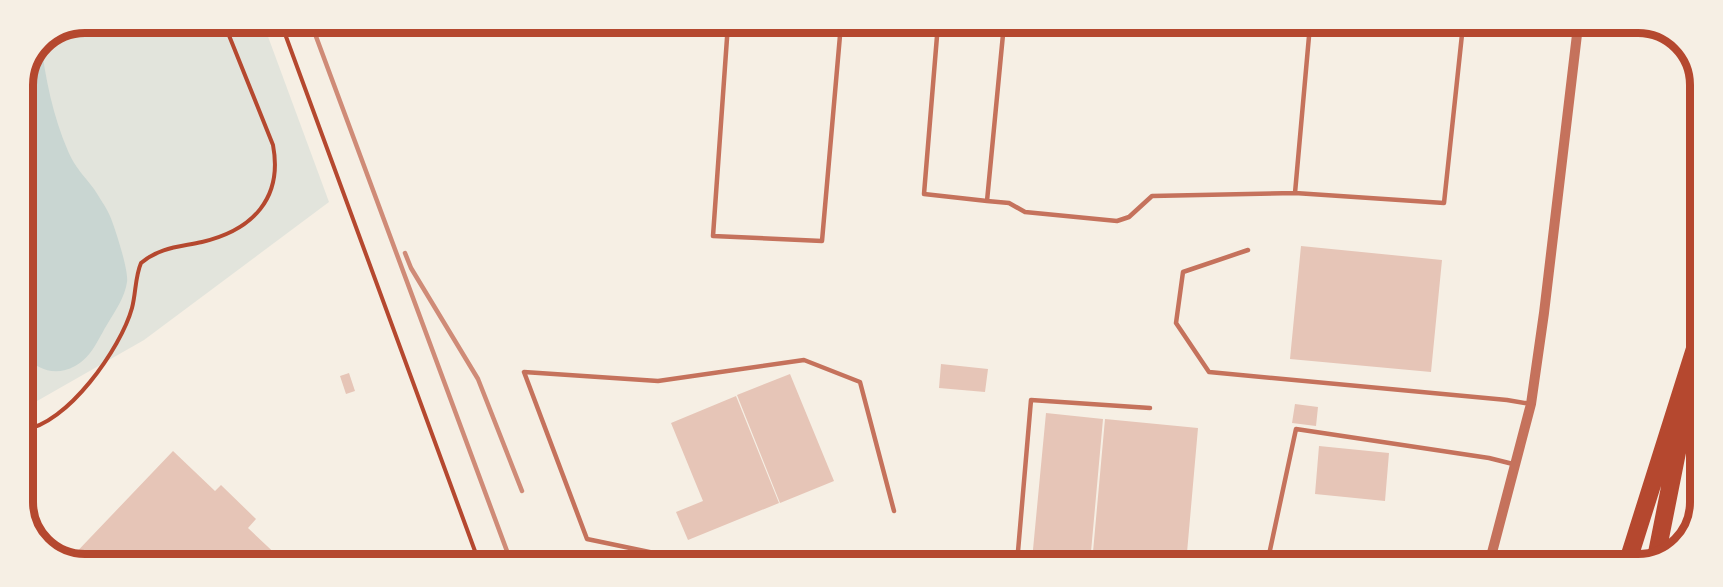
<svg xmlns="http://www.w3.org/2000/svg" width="1723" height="587" font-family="'Fira Sans',sans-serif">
  <rect width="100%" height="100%" fill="#f6efe4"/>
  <path fill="#e2e4dc" d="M 85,23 L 263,23 L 329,202 L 144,340 L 23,409 L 23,81 L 41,41 Z"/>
  <path fill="#c9d6d2" d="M 41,41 C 45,78 53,116 68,151 C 76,169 83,174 94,189 C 99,197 106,207 110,216 C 115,228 129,271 127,282 C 125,297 115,311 108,323 C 98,339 92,357 75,366 C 55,377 39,370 23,355 C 23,345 22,340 30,334 L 30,327 L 23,311 L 23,81 Z"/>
  <path fill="#e6c5b7" d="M 1301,246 L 1442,260 L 1431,372 L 1290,359 Z
    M 941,364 L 988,369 L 985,392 L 939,388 Z
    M 349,373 L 355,391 L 346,394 L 340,376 Z
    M 790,374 L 834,481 L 780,503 L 737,395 Z
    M 736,396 L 779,503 L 688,540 L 676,512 L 703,501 L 671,423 Z
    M 1295,404 L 1318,407 L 1316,426 L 1292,423 Z
    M 1046,413 L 1103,419 L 1090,563 L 1032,560 Z
    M 1105,419 L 1198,428 L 1186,564 L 1092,563 Z
    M 1319,446 L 1389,453 L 1385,501 L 1315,494 Z
    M 173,451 L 215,491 L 221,485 L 256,519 L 248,528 L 284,562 L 68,561 Z"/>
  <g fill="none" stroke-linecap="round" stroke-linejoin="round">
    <path stroke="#b5482f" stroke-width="4" d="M 281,23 L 479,562
      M 23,430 C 67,425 121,348 132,308 C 136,293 135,277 141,263 C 160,247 180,247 202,242 C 253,230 283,198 273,145 L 224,23"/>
    <path stroke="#c5725c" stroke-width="4.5" d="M 728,24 L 713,236 L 822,241 L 841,24
      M 938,24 L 924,194 L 987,201 L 1004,24
      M 1310,25 L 1295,193 L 1444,203 L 1463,25
      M 987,201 L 1009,203 L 1025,212 L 1117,221 L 1129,217 L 1152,196 L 1295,193
      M 1248,250 L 1183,272 L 1176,323 L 1209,372 L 1507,400 L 1531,404
      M 702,563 L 587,539 L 524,372 L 658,381 L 804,360 L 860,382 L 894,511
      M 1017,563 L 1031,400 L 1150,408
      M 1267,564 L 1296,429 L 1489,458 L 1513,464"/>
    <path stroke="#c5725c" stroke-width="10" d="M 1489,564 L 1531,404 L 1544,313 L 1578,26"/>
    <path stroke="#b5482f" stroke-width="18" d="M 1656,558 L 1685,412
      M 1627,564 L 1699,336"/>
    <path stroke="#cf8b77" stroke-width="4.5" d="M 311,23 L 511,562
      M 405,253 L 411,268 L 478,379 L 522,491"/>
  </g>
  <path d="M0 0H1723V587H0ZM85 33H1638A52 52 0 0 1 1690 85V502A52 52 0 0 1 1638 554H85A52 52 0 0 1 33 502V85A52 52 0 0 1 85 33Z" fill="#f6efe4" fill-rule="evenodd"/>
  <path fill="none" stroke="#b5482f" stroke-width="8" d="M85 33H1638A52 52 0 0 1 1690 85V502A52 52 0 0 1 1638 554H85A52 52 0 0 1 33 502V85A52 52 0 0 1 85 33Z"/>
</svg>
